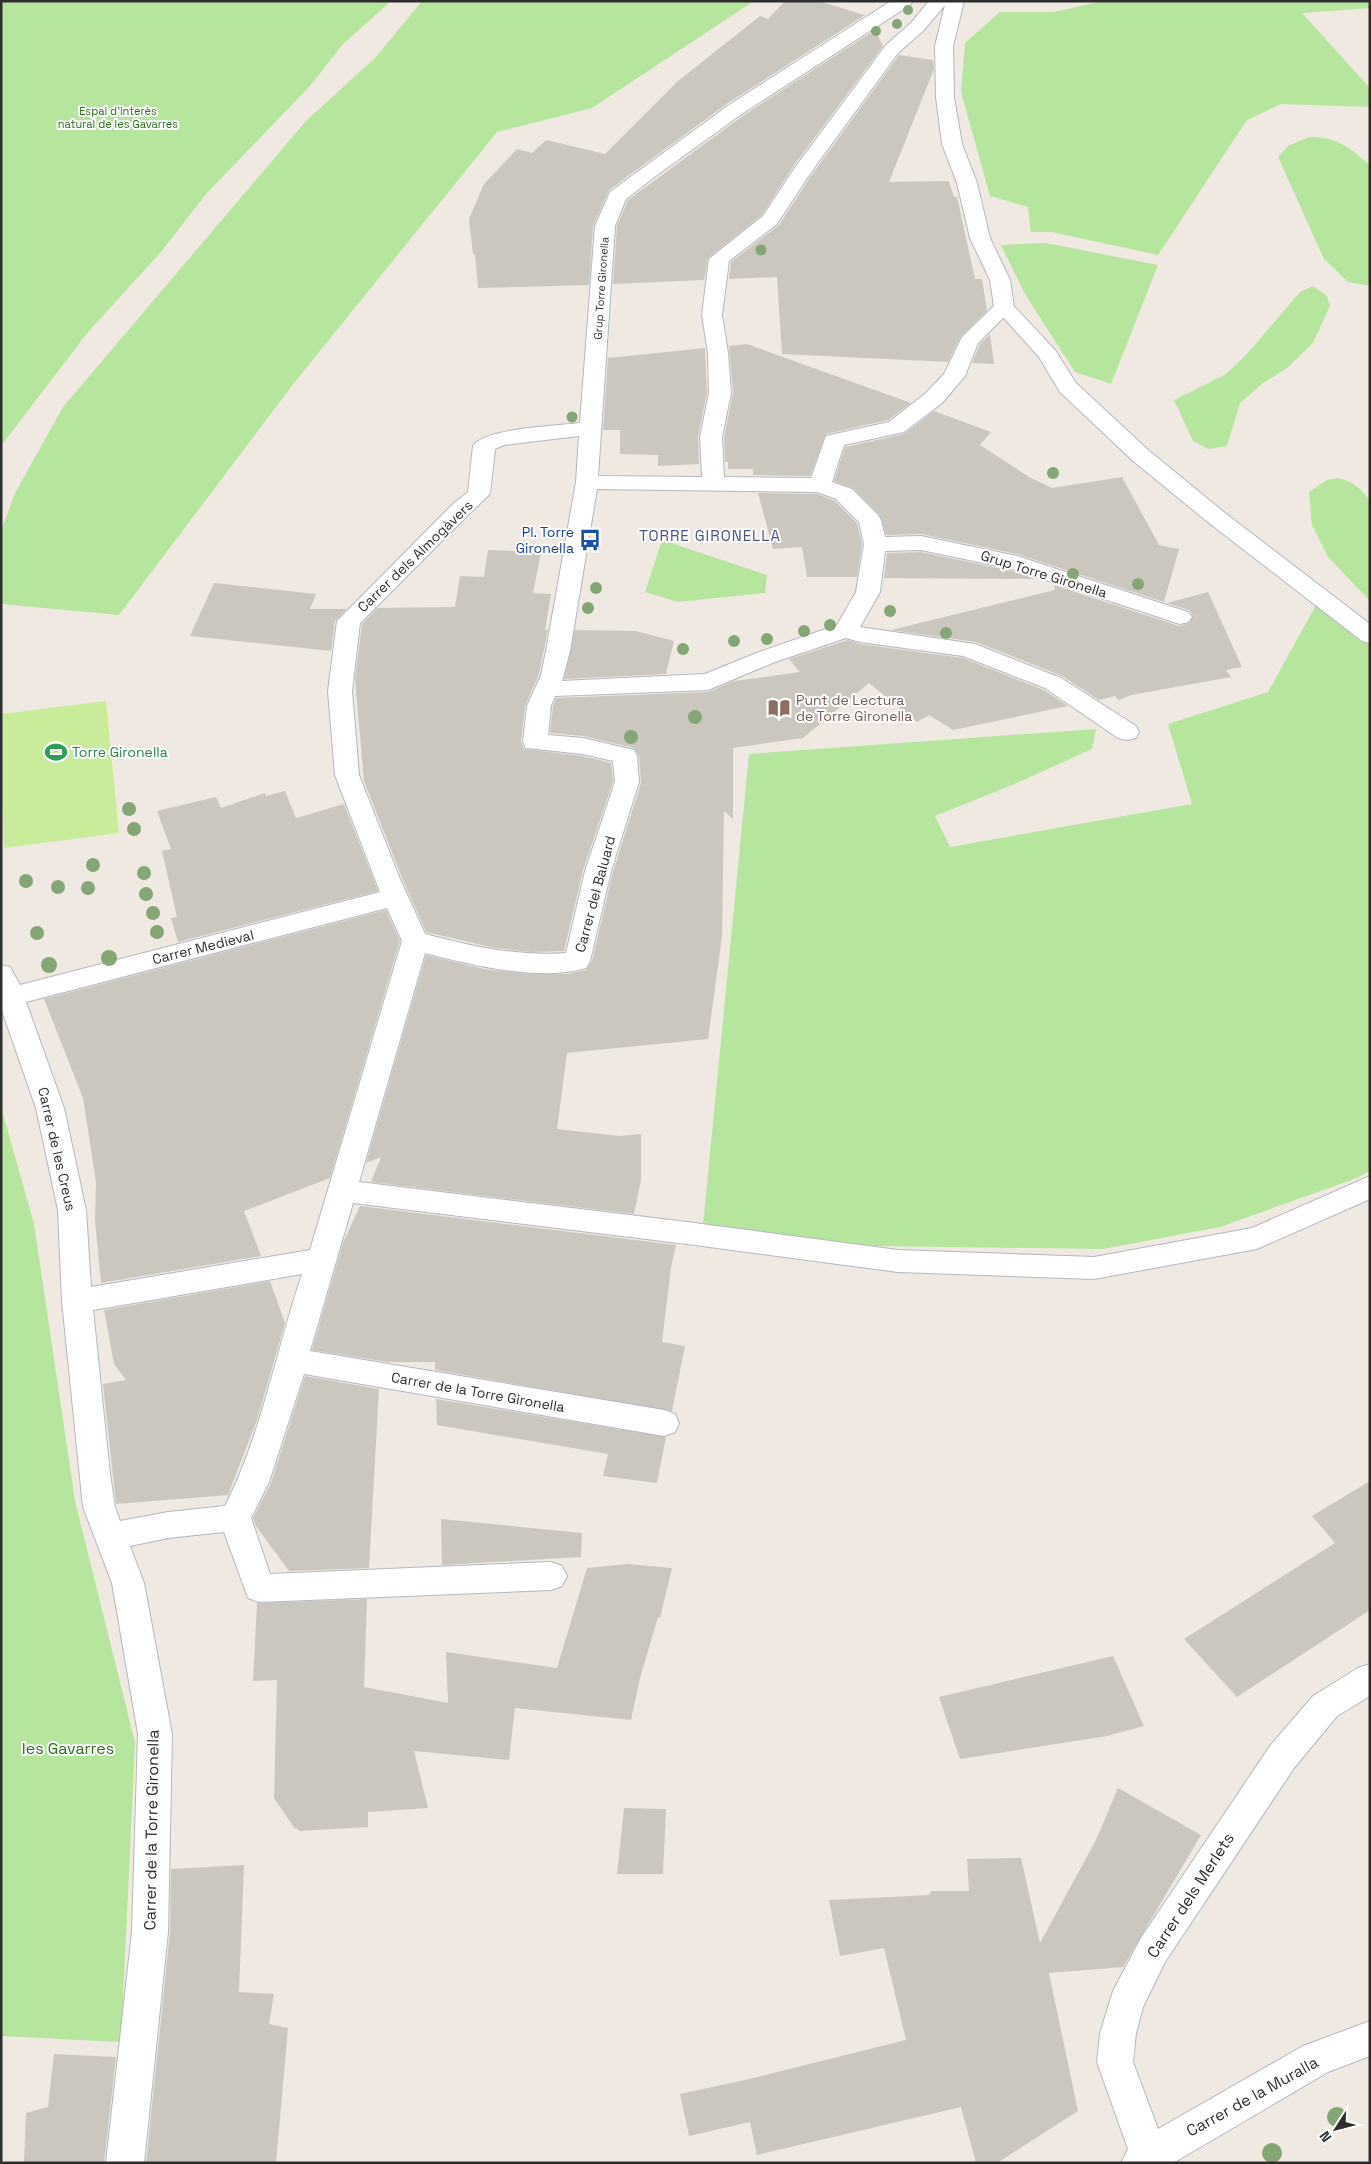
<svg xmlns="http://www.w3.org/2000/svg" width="1371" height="2164" font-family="'Space Grotesk',sans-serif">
  <rect width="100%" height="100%" fill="#efe9e1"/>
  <path fill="#b6e59e" d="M 1,1 L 391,1 L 343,44 L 309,87 L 206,194 L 161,252 L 88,332 L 1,446 Z
    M 422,1 L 754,1 L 592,108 L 497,132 L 294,383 L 119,615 L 1,604 L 1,531 L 15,493 L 63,407 L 306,121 L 376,57 Z
    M 1102,1 L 1370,1 L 1370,8 L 1302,13 L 1370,88 L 1370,107 L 1281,104 L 1247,120 L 1158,255 L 1052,232 L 1031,232 L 1028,207 L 990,196 L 961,92 L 965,43 L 1000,12 L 1054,12 Z
    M 1309,137 C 1337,137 1349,147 1370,165 L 1370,286 L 1348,282 L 1324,259 L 1278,157 L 1288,146 Z
    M 1046,243 L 1158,265 L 1111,384 L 1075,372 L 1025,294 L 1001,245 Z
    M 1313,286 L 1327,296 L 1330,306 L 1313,343 L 1287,368 L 1263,383 L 1240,403 L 1227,446 L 1208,449 L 1193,441 L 1174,400 L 1226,374 L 1247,354 L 1300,292 Z
    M 1338,478 C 1353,482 1361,488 1370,501 L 1370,601 L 1328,557 L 1312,525 L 1309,492 L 1327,480 Z
    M 662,540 L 767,575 L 765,593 L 678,602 L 645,592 Z
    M 1316,605 L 1370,644 L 1370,1171 L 1357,1178 L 1220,1227 L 1103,1249 L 875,1246 L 703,1225 L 749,754 L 1096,729 L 1092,749 L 1012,785 L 935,816 L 950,847 L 1192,804 L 1168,724 L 1268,692 Z
    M 1,1107 L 34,1224 L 75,1501 L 135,1743 L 121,2042 L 1,2036 Z"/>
  <path fill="#c9ec9a" d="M 106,701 L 119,833 L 4,848 L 1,791 L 1,714 Z"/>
  <path fill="#cbc7bf" d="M 785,1 L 818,1 L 865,15 L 728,103 L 609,190 L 593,226 L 589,285 L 478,288 L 475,254 L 473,254 L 469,219 L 484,184 L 517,149 L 532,153 L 546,140 L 605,154 L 677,82 L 760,16 L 768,19 Z
    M 875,30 L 883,46 L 792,168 L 762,215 L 708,258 L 704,280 L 613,284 L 617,226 L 628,200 L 744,115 Z
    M 899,55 L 933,60 L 934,69 L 889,182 L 949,181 L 954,197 L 957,197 L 975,279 L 982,279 L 987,311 L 961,336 L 948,362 L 782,354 L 777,277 L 729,279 L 731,262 L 779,225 L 811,176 Z
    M 990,334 L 994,364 L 972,363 L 980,344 Z
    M 747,344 L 911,403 L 888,420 L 826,434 L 810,476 L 753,475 L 753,469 L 728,469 L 728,462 L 725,462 L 724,437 L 733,393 L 729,346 Z
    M 705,348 L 707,393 L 698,437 L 699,464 L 658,466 L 658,455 L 620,454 L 620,430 L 603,430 L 608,358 Z
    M 934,411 L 991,432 L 980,445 L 1029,477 L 1052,488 L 1122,477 L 1159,545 L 1179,549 L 1164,602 L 1017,554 L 921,534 L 886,535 L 879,514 L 853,488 L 834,481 L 845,447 L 904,434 Z
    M 758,493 L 817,494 L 835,501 L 857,523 L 862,544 L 857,577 L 807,577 L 802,547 L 773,549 Z
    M 488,550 L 541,552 L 533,593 L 551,594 L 545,630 L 548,630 L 539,674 L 525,706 L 521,742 L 524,749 L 583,756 L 611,763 L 613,782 L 583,870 L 564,951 L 531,952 L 495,948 L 426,932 L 402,878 L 364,781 L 355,679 L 362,624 L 377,608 L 455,607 L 460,576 L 484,577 Z
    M 921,552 L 1012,571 L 1036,579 L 884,578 L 887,553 Z
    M 214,583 L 316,594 L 310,609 L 347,609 L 335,621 L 331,651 L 190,636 Z
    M 1054,585 L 1179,626 L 1189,623 L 1193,616 L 1189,610 L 1167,603 L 1208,592 L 1242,667 L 1226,670 L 1231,677 L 1132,695 L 1118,700 L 1115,696 L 1099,700 L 1062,676 L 976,642 L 891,630 L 1055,590 Z
    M 575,630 L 636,631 L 674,641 L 666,674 L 564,679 Z
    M 848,640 L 860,644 L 963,658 L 1044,690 L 1068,706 L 953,730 L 929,715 L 917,722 L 869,683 L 803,738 L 733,748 L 733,819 L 724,811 L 722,937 L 708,1039 L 567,1053 L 557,1129 L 619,1136 L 641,1134 L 641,1180 L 634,1214 L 371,1182 L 381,1157 L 366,1163 L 426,955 L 484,969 L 527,974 L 568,974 L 586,970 L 592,961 L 613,872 L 641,783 L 639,756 L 634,748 L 583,736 L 550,733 L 553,706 L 556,698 L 708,692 L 734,681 L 800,672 L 789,659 Z
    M 285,791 L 296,818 L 344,804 L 378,891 L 178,942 L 171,918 L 177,917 L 162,851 L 171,849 L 157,811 L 216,797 L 221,808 L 265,793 L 266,796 Z
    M 386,910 L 400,941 L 330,1178 L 244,1211 L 261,1256 L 101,1283 L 95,1220 L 96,1182 L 83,1098 L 44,999 Z
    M 360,1206 L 676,1245 L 671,1268 L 662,1342 L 685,1346 L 672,1411 L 435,1370 L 435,1362 L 388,1362 L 312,1350 L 343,1243 Z
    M 270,1281 L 285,1323 L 257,1420 L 228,1495 L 116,1504 L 103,1384 L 126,1380 L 114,1364 L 104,1310 Z
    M 305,1376 L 379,1389 L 369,1568 L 289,1571 L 256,1526 L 253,1518 L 271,1483 Z
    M 436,1399 L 666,1437 L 657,1483 L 603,1476 L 608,1454 L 437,1425 Z
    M 1370,1481 L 1370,1610 L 1237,1697 L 1184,1639 L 1335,1543 L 1312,1516 Z
    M 441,1519 L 582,1533 L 581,1557 L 442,1565 Z
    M 628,1564 L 672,1568 L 660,1618 L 658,1617 L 640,1678 L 631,1720 L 515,1708 L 509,1760 L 414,1751 L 428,1808 L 368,1812 L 368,1827 L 299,1831 L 297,1828 L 295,1829 L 274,1798 L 277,1680 L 253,1681 L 257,1603 L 367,1599 L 364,1687 L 448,1703 L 446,1652 L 557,1668 L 587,1568 Z
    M 1113,1656 L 1144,1726 L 1107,1736 L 960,1759 L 939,1697 Z
    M 1118,1788 L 1201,1835 L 1123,1967 L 1049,1973 L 1078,2111 L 997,2163 L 976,2163 L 961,2107 L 757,2155 L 750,2122 L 689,2136 L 680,2094 L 749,2079 L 906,2040 L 884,1948 L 840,1956 L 829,1900 L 929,1895 L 931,1891 L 969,1891 L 967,1859 L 1021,1858 L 1040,1943 L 1096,1840 Z
    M 624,1808 L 666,1809 L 663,1874 L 617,1874 Z
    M 244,1865 L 239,1992 L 274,1994 L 269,2024 L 288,2028 L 276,2163 L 146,2163 L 170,1932 L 171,1869 Z
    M 54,2054 L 116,2057 L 104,2163 L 24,2163 L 26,2113 L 48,2107 Z"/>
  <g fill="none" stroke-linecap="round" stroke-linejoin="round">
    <g stroke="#b4b7c1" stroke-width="2">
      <path id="lane" d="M 1004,301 L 1011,303 L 1055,350 L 1076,383 L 1148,450 L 1225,513 L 1370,624 L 1370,643 L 1362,641 L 1209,523 L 1132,460 L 1060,392 L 1039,357 L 994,307 L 997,303 Z
        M 1370,1176 L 1370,1199 L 1257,1249 L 1094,1279 L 898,1272 L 687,1244 L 677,1241 L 673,1233 L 677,1225 L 687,1222 L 898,1250 L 1094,1257 L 1252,1228 Z"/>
    </g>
    <g stroke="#b4b7c1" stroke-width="2">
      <path id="street" d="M 891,1 L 913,1 L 910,5 L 743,113 L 657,175 L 626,199 L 615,226 L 598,476 L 702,477 L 700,437 L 709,393 L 708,353 L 702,315 L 709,259 L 763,216 L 794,169 L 886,45 L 911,23 L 929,1 L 964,1 L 953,46 L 954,97 L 962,144 L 977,183 L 990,238 L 1010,280 L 1014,307 L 978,343 L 965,376 L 942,403 L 904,432 L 844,445 L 832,482 L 852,489 L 878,515 L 881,520 L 885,537 L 921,536 L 1017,556 L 1188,612 L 1192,617 L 1188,622 L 1180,624 L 1012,569 L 921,550 L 885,551 L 880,592 L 860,627 L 975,644 L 1061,678 L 1136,726 L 1139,732 L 1136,738 L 1127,740 L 1118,738 L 1045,688 L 963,656 L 860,642 L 846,638 L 775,662 L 708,690 L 555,696 L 551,706 L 548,735 L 583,738 L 634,750 L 637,756 L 639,782 L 611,871 L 590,961 L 586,968 C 539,982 472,965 425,953 L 359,1182 L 687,1222 L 697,1225 L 701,1233 L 697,1241 L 687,1244 L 353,1203 L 310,1351 L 664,1410 L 675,1414 L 679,1423 L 675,1432 L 664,1436 L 304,1374 L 269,1482 L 251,1518 L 270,1574 L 551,1562 L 562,1566 L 567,1576 L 562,1586 L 551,1590 L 259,1602 L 248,1598 L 224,1532 L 168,1538 L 130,1546 L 144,1583 L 172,1734 L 168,1932 L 144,2163 L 106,2163 L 132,1932 L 138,1734 L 112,1583 L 83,1507 L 62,1301 L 58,1210 L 36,1108 L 1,1008 L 1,965 L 10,967 L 20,985 L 380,892 L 335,775 L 328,691 L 337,621 L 453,504 L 468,492 L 473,446 C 485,428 557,426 580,423 L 595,226 L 610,192 L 729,105 ZM 945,5 L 935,46 L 936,97 L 942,144 L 957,183 L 970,238 L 990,280 L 994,306 L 962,337 L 944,374 L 926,393 L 889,422 L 826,436 L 811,478 L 724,477 L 722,437 L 731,393 L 728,353 L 722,315 L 729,261 L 777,224 L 809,175 L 898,53 L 923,31 ZM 579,436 L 576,482 L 546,651 L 541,675 L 527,706 L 523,742 L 526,748 L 583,754 L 613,761 L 615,782 L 585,871 L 566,953 C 519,957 470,946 425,934 L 400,879 L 359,775 L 352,691 L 360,623 L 469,514 L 490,494 L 495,449 L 504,445 ZM 597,489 L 817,492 L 836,499 L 859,522 L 864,544 L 856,592 L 837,625 L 759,652 L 705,674 L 562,681 L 570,651 ZM 387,908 L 402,941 L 310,1250 L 91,1287 L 86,1210 L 64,1108 L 26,1002 ZM 302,1274 C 276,1351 262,1433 225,1506 L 168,1512 L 120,1521 L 115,1507 L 110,1474 L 93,1310 Z
        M 1370,1664 L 1370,1696 L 1337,1716 L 1294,1768 L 1165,1962 L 1143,2007 L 1136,2033 L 1133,2062 L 1158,2129 L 1303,2046 L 1370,2021 L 1370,2056 L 1328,2072 L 1173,2163 L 1121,2163 L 1128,2149 L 1097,2062 L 1100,2033 L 1113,1991 L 1141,1938 L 1270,1746 L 1313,1696 L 1358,1668 Z"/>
    </g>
    <use href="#lane" fill="#fff" fill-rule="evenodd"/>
    <use href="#street" fill="#fff" fill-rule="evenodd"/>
  </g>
  <g fill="#84a574">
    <circle cx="908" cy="10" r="5"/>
    <circle cx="897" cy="24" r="5"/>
    <circle cx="876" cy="31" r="5"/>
    <circle cx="761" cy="250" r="5.5"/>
    <circle cx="572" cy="417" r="5.5"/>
    <circle cx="1053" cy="473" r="6"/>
    <circle cx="1073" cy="574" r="6"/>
    <circle cx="1138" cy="584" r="6"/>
    <circle cx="596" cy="588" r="6"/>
    <circle cx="588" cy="608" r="6"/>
    <circle cx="890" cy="611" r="6"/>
    <circle cx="830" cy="625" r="6"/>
    <circle cx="804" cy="631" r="6"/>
    <circle cx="946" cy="633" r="6"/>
    <circle cx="767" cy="639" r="6"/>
    <circle cx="734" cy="641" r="6"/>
    <circle cx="683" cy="649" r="6"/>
    <circle cx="695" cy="717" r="7"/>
    <circle cx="631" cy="737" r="7"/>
    <circle cx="129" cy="809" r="7"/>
    <circle cx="134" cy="829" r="7"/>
    <circle cx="93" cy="865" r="7"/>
    <circle cx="144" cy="873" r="7"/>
    <circle cx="26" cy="881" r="7"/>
    <circle cx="58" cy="887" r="7"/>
    <circle cx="88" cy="888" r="7"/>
    <circle cx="146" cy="894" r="7"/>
    <circle cx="153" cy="913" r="7"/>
    <circle cx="157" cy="932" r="7"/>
    <circle cx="37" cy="933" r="7"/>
    <circle cx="109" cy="958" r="8"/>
    <circle cx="49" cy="965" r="8"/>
    <circle cx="1337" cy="2117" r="10"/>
    <circle cx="1272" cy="2153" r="10"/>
  </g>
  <defs>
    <g id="bus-bare" transform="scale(1.725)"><path d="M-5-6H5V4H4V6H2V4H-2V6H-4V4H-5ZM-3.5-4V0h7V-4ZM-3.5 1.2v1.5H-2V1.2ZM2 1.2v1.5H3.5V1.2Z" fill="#1a4fb4" stroke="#fff" stroke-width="2.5" paint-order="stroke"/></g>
    <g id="library-bare" transform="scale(1.725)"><path d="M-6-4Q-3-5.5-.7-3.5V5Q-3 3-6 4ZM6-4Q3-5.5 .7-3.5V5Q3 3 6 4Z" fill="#8d6e63" stroke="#fff" stroke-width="2.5" paint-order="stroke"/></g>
    <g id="stadium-bare" transform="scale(1.725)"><path d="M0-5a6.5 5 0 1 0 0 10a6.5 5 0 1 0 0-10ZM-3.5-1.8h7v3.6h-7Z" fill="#2e9e5b" stroke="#fff" stroke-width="2.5" paint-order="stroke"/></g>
  </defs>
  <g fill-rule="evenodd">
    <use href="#bus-bare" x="590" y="540"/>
    <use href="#library-bare" x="779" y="708"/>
    <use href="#stadium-bare" x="56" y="752"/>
  </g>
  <g text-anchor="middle" stroke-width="4" stroke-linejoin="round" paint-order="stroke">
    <g font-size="11" fill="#2c6e1b" stroke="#fff">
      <text x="118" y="115">Espai d'interès<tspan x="118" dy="13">natural de les Gavarres</tspan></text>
    </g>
    <g font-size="11" fill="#2e2e2e" stroke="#fff">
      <text transform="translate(601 288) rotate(-86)" y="4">Grup Torre Gironella</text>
    </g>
    <g font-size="14" fill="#164399" stroke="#fff" text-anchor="end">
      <text x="574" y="537">Pl. Torre<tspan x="574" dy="16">Gironella</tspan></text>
    </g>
    <g font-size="14" fill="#2e2e2e" stroke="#fff">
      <text transform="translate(415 556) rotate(-44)" y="5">Carrer dels Almogàvers</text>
      <text transform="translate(1044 574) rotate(17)" y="5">Grup Torre Gironella</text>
      <text transform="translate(595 894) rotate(-75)" y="5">Carrer del Baluard</text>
      <text transform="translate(203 947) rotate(-14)" y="5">Carrer Medieval</text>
      <text transform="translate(57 1149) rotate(77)" y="5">Carrer de les Creus</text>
      <text transform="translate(478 1392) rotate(10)" y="5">Carrer de la Torre Gironella</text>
    </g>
    <g font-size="14" fill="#785e54" stroke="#fff" text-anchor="start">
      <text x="796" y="705">Punt de Lectura<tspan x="796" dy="16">de Torre Gironella</tspan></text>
    </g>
    <g font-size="14" fill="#27864d" stroke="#fff" text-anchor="start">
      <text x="72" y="757">Torre Gironella</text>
    </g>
    <g font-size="15" letter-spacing="1" fill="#4d5680" stroke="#fff">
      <text x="710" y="541">TORRE GIRONELLA</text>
    </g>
    <g font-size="16" fill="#2c6e1b" stroke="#fff">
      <text x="68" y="1754">les Gavarres</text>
    </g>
    <g font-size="16" fill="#2e2e2e" stroke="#fff">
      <text transform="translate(151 1830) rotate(-89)" y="6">Carrer de la Torre Gironella</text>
      <text transform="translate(1190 1895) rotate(-57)" y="6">Carrer dels Merlets</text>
      <text transform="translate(1252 2096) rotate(-29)" y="6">Carrer de la Muralla</text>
    </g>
  </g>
  <rect width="1371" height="2164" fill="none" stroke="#2e2e2e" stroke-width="5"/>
  <g transform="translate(1336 2129) rotate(234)" stroke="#ffffff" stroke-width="4" paint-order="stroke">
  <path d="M0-4L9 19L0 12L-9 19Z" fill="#2e2e2e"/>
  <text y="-8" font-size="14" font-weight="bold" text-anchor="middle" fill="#2e2e2e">N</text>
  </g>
</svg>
